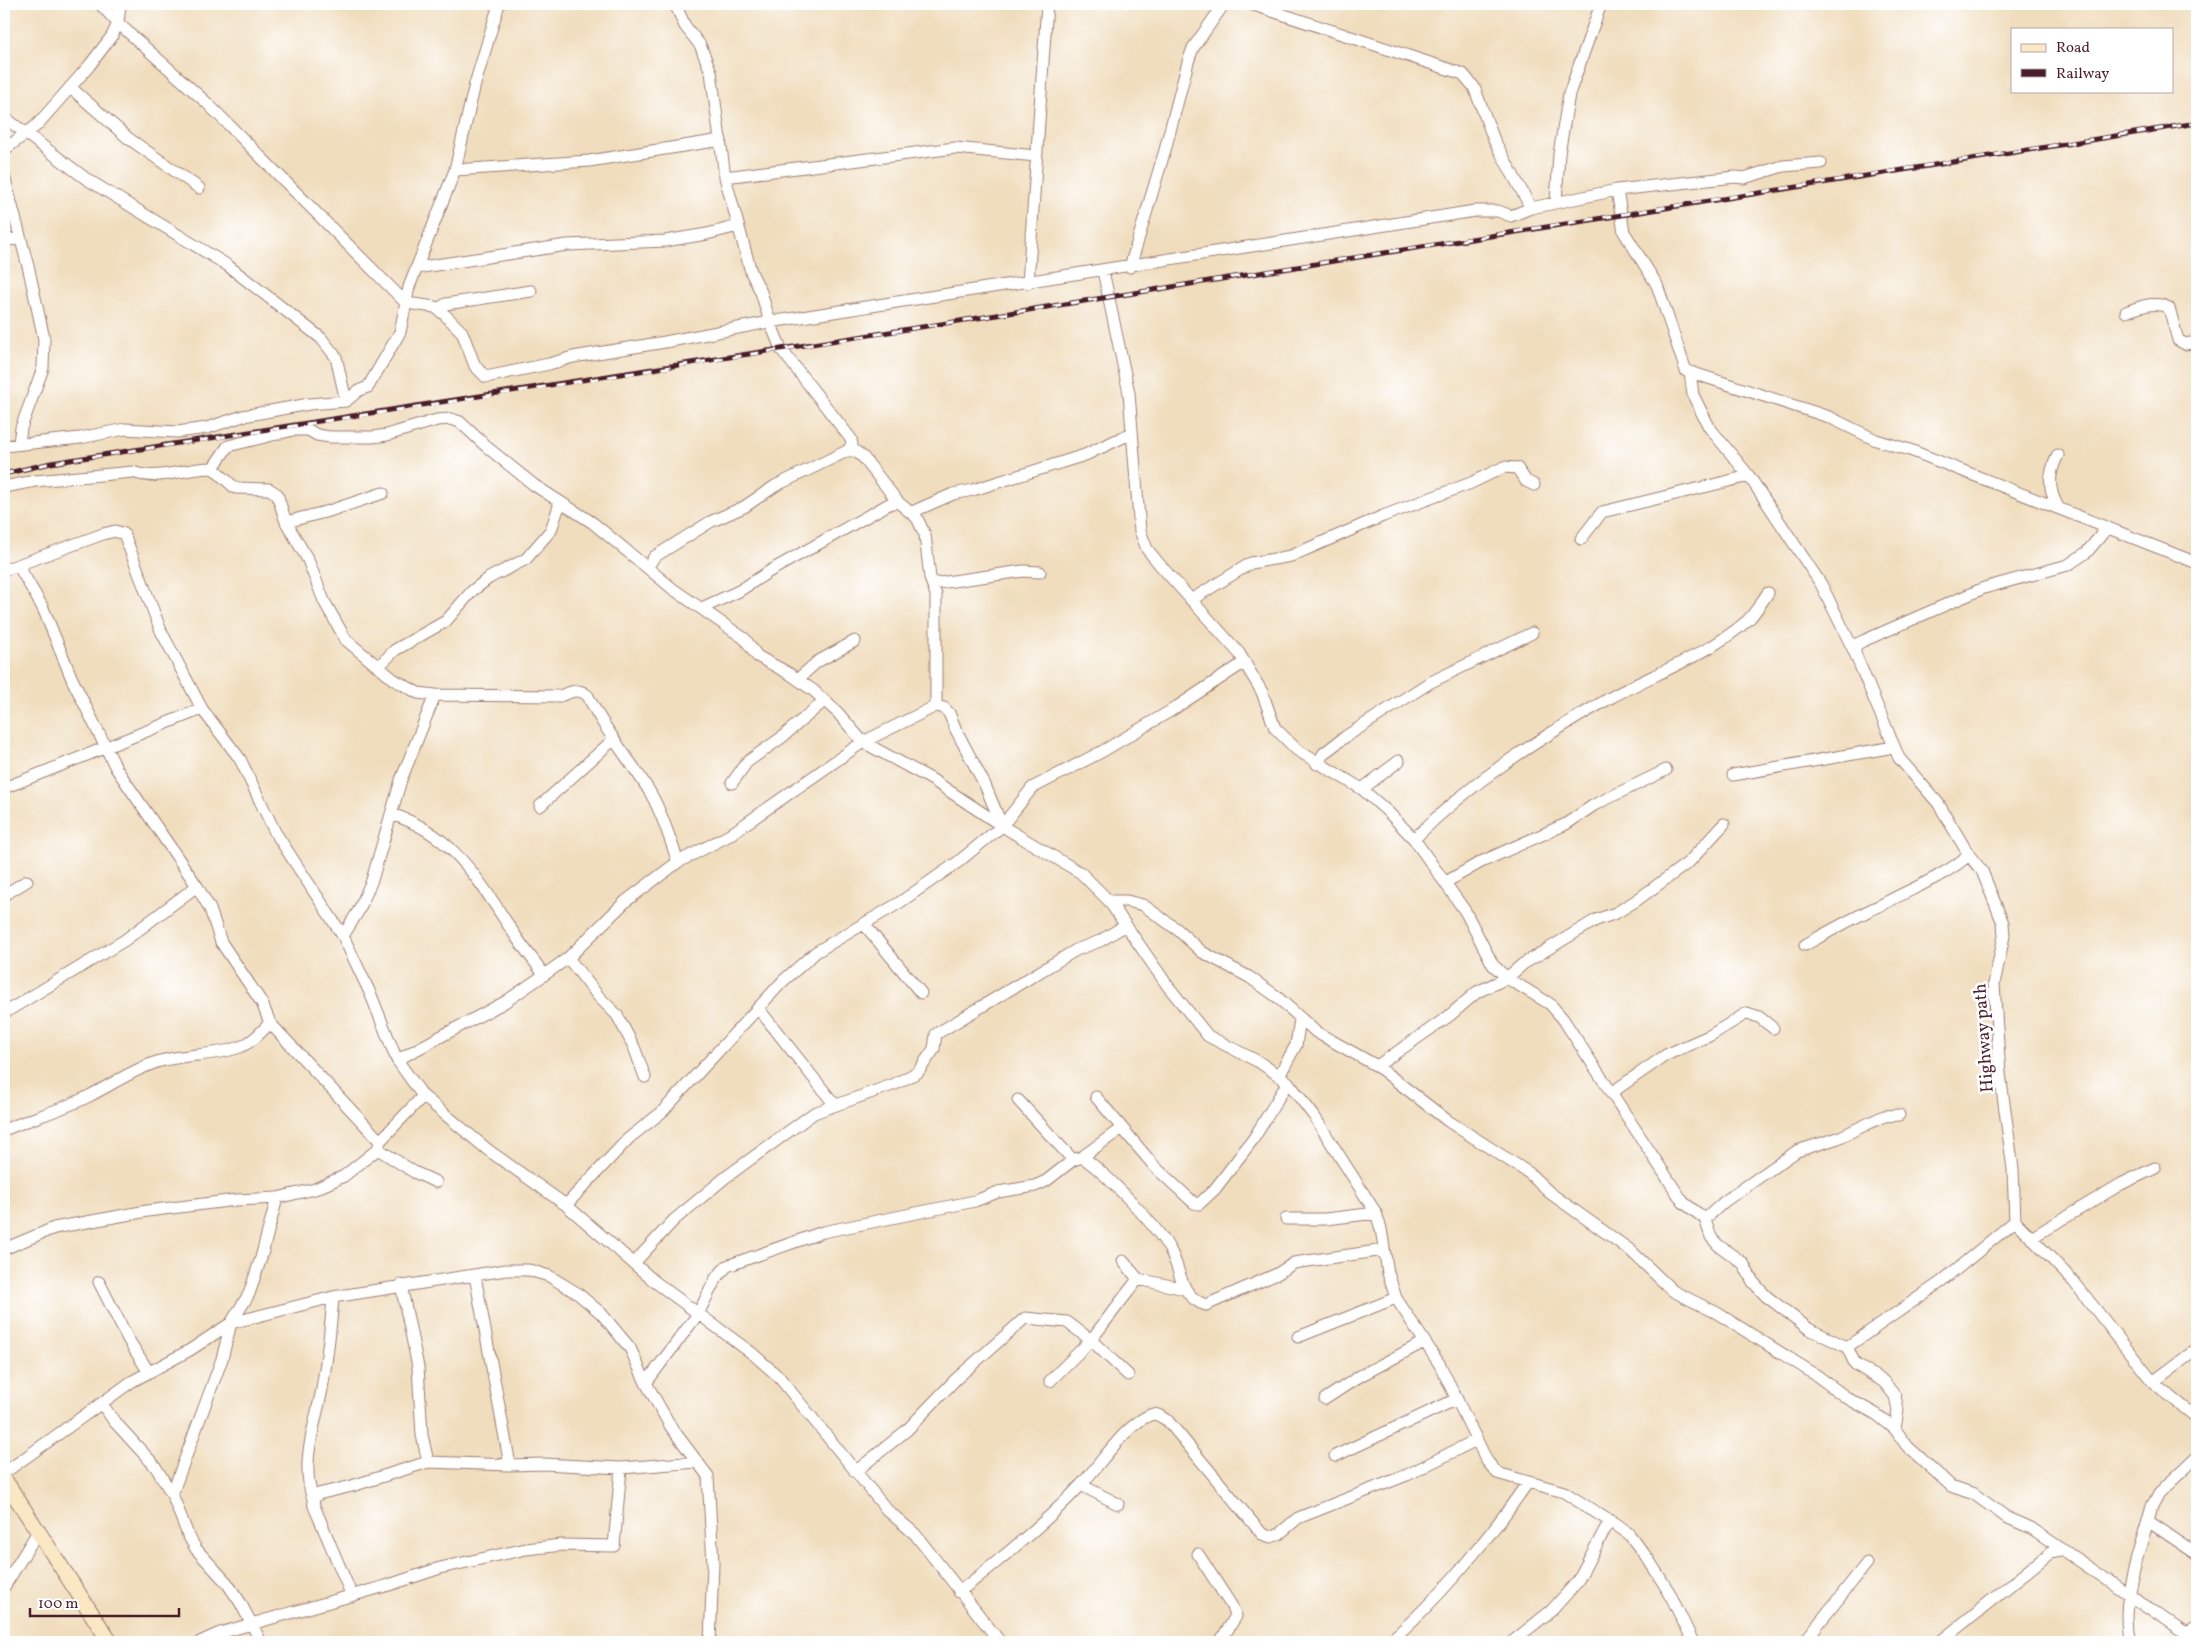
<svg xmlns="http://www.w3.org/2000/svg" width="2201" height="1646" font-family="Vollkorn,serif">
  <rect width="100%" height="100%" fill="#fff"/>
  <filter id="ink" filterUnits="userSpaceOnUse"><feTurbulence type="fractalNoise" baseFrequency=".02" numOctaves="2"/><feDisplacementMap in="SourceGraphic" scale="10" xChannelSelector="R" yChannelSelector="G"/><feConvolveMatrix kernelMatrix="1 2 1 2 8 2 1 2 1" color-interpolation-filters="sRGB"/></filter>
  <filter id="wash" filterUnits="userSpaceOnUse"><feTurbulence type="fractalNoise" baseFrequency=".0096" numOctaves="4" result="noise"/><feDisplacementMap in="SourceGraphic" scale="20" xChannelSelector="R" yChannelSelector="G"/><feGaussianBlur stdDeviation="1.12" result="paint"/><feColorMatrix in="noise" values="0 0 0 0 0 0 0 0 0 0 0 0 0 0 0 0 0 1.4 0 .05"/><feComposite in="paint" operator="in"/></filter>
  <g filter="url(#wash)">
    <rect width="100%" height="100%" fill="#f0ddbd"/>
  </g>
  <g filter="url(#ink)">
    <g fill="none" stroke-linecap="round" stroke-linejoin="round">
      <g stroke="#9d7e74" stroke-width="13">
        <path id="minor" d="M 100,4 L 118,23 L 207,103 L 406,303 L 435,307 L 445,315 L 462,332 L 475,366 L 486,377 L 549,364 L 573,357 L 665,342 L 770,322 L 1475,211 L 1498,211 L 1511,216 L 1531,208 L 1617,190 L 1735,177 L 1744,178 L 1783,166 L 1821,163
          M 675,4 L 685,26 L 700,45 L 711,72 L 725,177 L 751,272 L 761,292 L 770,322 L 781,349 L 851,439 L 852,445 L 847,451
          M 1251,4 L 1463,74 L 1474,87 L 1494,140 L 1531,208
          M 70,87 L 128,138 L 199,188
          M 4,117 L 85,178 L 227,265 L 321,338 L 336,357 L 346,401
          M 4,150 L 37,125 L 89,66 L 112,36 L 118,23 L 120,4
          M 455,170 L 589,161 L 721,140
          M 4,176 L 29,270 L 44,339 L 43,368 L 21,428 L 19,443
          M 725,177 L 955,148 L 1036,156
          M 1617,190 L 1624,232 L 1657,285 L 1686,371 L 1690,372 L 1693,395 L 1709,427 L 1749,476 L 1821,584 L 1854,651 L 1899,758 L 1938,803 L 1969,855 L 1982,871 L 2003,923 L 2004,936 L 1994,984 L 2000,1074 L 2013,1169 L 2015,1221 L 2074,1282 L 2153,1382 L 2197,1418
          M 1556,202 L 1559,154 L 1569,94 L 1601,4
          M 4,240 L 21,239
          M 1130,267 L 1165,150 L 1188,62 L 1193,48 L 1224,4
          M 416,268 L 567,245 L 665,241 L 707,234 L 738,226
          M 1103,271 L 1129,393 L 1140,531 L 1147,549 L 1160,565 L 1239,653 L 1262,692 L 1275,728 L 1297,750 L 1362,789 L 1388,812 L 1414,839 L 1465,911 L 1493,965 L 1507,978 L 1550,1004 L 1563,1019 L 1683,1202 L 1705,1219 L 1711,1237 L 1718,1245 L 1743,1263 L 1753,1282 L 1766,1296 L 1809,1329 L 1847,1347 L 1855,1364 L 1884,1382 L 1895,1396 L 1898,1410 L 1895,1429
          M 1028,283 L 1047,4
          M 438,309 L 446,304 L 531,291
          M 2126,312 C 2140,307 2155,300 2169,308 L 2178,340 L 2185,344 L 2197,342
          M 1690,372 L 1829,417 L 1876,440 L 1910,450 L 2197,563
          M 4,446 L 80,438 L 125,429 L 177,432 L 207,428 L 243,416 L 309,404 L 346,401 L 358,391 L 368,387 L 400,332 L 409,287 L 455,170 L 475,84 L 499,4
          M 2058,455 C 2048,474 2048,489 2058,507
          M 213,468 L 235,488 L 269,489 L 277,494 L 286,522 L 308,560 L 324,601 L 346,640 L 393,679 L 418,693 L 435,695 L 560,696 C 571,692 579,687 588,696 C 605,732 631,760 651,794 C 663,815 670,839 678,862
          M 4,487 L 35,481 L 133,472 C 158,482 187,467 213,468 L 228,446 L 293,430 L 308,430 L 317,435 L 330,437 L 373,437 L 387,435 L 437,420 L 451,419 L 460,422 L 488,448 L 534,485 L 593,523 L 673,589 L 745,639 L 757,656 L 790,674 L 814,691 L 838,713 L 863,742 L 931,779 L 1002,826 L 1081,873 L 1109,901 L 1167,985 L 1208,1036 L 1259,1062 L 1288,1082 L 1314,1116 L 1376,1213 L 1381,1229 L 1388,1273 L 1396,1298 L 1440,1365 L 1487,1461 L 1497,1473 L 1564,1492 L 1628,1533 L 1648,1559 L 1669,1592 L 1693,1642
          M 912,512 L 953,494 L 973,490 L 1085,455 L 1132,433
          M 286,522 L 329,511 L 383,493
          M 1581,539 L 1602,512 L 1749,476
          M 18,565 L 43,608 L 72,679 L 116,768 L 197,886 L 210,909 L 221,942 L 262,1003 L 270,1023 L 380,1141
          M 648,567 L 654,557 L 710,522 L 744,507 L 775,486 L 847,451 L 855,451 L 863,457 L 898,502 L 917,518 L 925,535 L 930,578 L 936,595 L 936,706
          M 4,570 L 103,534 L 115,531 L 124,534 L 161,631 L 202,709 L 240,759 L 275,832 L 343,936 L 371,995 L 397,1060 L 423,1096 L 488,1150 L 566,1205 L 654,1281 L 753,1354 L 779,1377 L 887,1510 L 915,1534 L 1000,1642
          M 932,584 L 1023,571 L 1040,572
          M 1191,600 L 1251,563 L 1291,556 L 1383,516 L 1471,483 L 1504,467 L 1517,468 L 1526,481 L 1534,485
          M 702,608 L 739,591 L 770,571 L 889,504 L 898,502
          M 1854,651 L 1857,644 L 1863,641 L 1984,588 L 2068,565 L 2087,552 L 2107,528
          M 378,667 L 395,650 L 446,621 L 472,591 L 489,578 L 526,559 L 551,530 L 560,503
          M 798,679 L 817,662 L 855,641
          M 1317,764 L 1324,753 L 1345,737 L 1429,683 L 1532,633
          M 1733,775 L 1894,747
          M 732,783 L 747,762 L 781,738 L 824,701
          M 4,788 L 202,709
          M 1362,789 L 1399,761
          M 540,806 L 613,740
          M 391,814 C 455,834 480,883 515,935 C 524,949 535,961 544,975
          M 1414,839 C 1473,780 1537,740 1610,698 C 1655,673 1709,655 1748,620 C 1756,612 1762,601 1768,593
          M 1446,882 L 1481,862 L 1566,824 L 1594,805 L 1666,770
          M 4,895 L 27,881
          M 1109,901 L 1127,901 L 1143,905 L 1178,930 L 1202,952 L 1249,977 L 1276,996 L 1316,1032 L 1377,1066 L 1448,1121 L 1529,1173 L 1550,1193 L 1630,1250 L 1673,1291 L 1717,1313 L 1816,1375 L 1847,1398 L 1876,1414 L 1895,1429 L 1907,1446 L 1951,1486 L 1974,1494 L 2006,1517 L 2031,1528 L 2128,1594 L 2185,1633 L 2194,1642
          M 864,924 L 921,993
          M 343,936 L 359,910 L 372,880 L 401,780 L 435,695
          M 1805,945 C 1830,931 1856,916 1883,904 C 1913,888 1943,877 1969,855
          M 568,958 L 599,997 L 617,1015 L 634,1047 L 645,1077
          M 758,1008 L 835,1105
          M 4,1013 L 125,940 L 197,886
          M 397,1060 L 505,1002 L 544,975 L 568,958 L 626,901 L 678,862 L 728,836 L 863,742 L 936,706 L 944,708 L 949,713 L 956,730 L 985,785 L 1002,826
          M 1377,1066 L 1449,1016 L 1477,992 L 1507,978 L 1523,964 L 1596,920 L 1616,913 L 1637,900 L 1689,862 L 1724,824
          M 1279,1076 L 1296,1045 L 1300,1019
          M 1611,1093 L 1666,1055 L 1711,1035 L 1747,1013 L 1759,1017 L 1773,1028
          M 1096,1097 L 1155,1167 L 1194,1203 L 1199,1204 L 1215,1189 L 1254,1138 L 1288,1082
          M 1018,1100 L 1073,1160
          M 4,1130 C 32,1118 62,1110 89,1096 C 111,1085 131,1071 154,1063 C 182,1053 213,1057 240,1047 C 253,1042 261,1032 270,1023
          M 378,1149 L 414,1172 L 436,1182
          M 1082,1157 L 1122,1128
          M 566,1205 L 629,1138 L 662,1112 L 783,981 L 816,952 L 899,903 L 958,862 L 1002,826 L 1032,788 L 1103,751 L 1172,710 L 1245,662
          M 1286,1219 L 1326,1219 L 1376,1213
          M 1705,1219 L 1725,1201 L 1797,1151 L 1838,1138 L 1884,1116 L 1899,1115
          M 2031,1238 L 2121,1184 L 2155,1168
          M 4,1249 L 54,1228 L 147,1211 L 236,1200 L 277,1198 L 315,1189 L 344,1176 L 378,1149 L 380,1141 L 423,1096
          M 1123,1261 L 1138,1279 L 1185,1289
          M 634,1263 L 674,1220 L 726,1177 L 814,1113 L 895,1084 L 918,1072 L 934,1049 L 936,1034 L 1076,950 L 1100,941 L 1126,925
          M 475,1276 L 510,1465
          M 99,1282 L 128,1339 L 148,1371
          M 401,1285 L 418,1367 L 422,1435 L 428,1462
          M 1298,1337 L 1396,1298
          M 1847,1347 L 1941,1282 L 2015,1221
          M 1128,1375 L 1091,1340 L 1138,1279
          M 2153,1382 L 2197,1349
          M 646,1383 L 698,1314 L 716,1278 L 727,1266 L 823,1232 L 975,1201 L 998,1192 L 1035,1186 L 1046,1181 L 1073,1160 L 1082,1157 C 1104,1171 1158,1227 1170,1250 C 1182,1271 1179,1297 1206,1305 L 1277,1274 L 1294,1263 L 1384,1250
          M 1325,1399 L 1360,1376 L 1424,1342
          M 102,1404 L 114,1421 L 155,1466 L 172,1494
          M 1335,1456 L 1457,1399
          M 855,1472 L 907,1430 L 956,1379 L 1025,1318 L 1067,1322 L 1091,1340 L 1050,1381
          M 4,1473 L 131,1382 L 190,1350 L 231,1323 L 333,1297 L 506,1270 L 529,1270 L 549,1276 L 577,1293 L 601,1313 L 630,1348 L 646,1383 L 671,1427 L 708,1476 L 713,1564 L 710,1642
          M 1081,1485 L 1118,1504
          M 313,1499 C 300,1463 315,1426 322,1389 C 327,1358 331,1328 333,1297
          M 2148,1521 L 2197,1554
          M 1198,1554 L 1231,1605 L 1236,1616 L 1220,1642
          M 4,1587 L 39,1530
          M 959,1592 C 1002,1558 1043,1525 1080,1486 C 1100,1465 1124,1426 1150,1415 C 1157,1412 1162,1418 1168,1421 L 1262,1534 L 1271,1537 L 1279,1534 L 1298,1518 L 1407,1475 L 1476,1440
          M 352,1596 L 314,1506 L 313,1499 L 318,1494 L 352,1486 L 428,1462 L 510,1465 L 543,1464 L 621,1468
          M 2185,1633 L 2197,1626
          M 1941,1641 L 2050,1553 L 2061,1551
          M 200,1642 L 220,1633 L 389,1585 L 440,1568 L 526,1549 L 562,1545 L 614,1546 L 621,1468 L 697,1462
          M 261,1642 L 240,1602 L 227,1583 L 196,1549 L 188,1535 L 172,1494 L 222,1359 L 231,1323 L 249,1294 L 261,1258 L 277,1198
          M 1389,1642 C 1438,1600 1492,1535 1528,1482
          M 1512,1642 L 1552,1610 L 1577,1582 L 1610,1520
          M 1804,1642 L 1867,1563
          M 2130,1642 C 2119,1597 2141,1550 2152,1506 L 2159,1493 L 2197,1457"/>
      </g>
      <g stroke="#9d7e74" stroke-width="17">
        <path id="secondary" d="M 4,1479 L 110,1642"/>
      </g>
      <use href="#minor" stroke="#fff" stroke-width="11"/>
      <use href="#secondary" stroke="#fae7c3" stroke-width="15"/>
      <g stroke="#4a1f2b" stroke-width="5">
        <path id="rail" d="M 4,474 L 51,463 C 767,355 1482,235 2197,123"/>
      </g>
      <use href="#rail" stroke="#fff" stroke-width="3" stroke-dasharray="9" stroke-linecap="butt"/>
    </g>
  </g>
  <g text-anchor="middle" stroke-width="5" stroke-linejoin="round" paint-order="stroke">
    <g font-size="18" fill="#4a1f2b" stroke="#fff">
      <text transform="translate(1983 1038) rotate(-94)" y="6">Highway path</text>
    </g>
  </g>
  <rect width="2201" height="1646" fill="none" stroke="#fff" stroke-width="20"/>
  <rect x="2011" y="28" width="162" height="65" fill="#ffffff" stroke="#b7a5aa"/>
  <rect x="2021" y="44" width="25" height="8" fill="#fae7c3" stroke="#b7a5aa"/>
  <text x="2056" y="52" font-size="15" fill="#4a1f2b">Road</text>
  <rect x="2021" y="69" width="25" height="8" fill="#4a1f2b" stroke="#b7a5aa"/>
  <text x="2056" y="78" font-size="15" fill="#4a1f2b">Railway</text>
  <path d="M30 1608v8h149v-8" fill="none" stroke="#4a1f2b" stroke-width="2.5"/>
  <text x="38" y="1608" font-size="15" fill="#4a1f2b" stroke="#ffffff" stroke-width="4" paint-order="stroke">100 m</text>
</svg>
